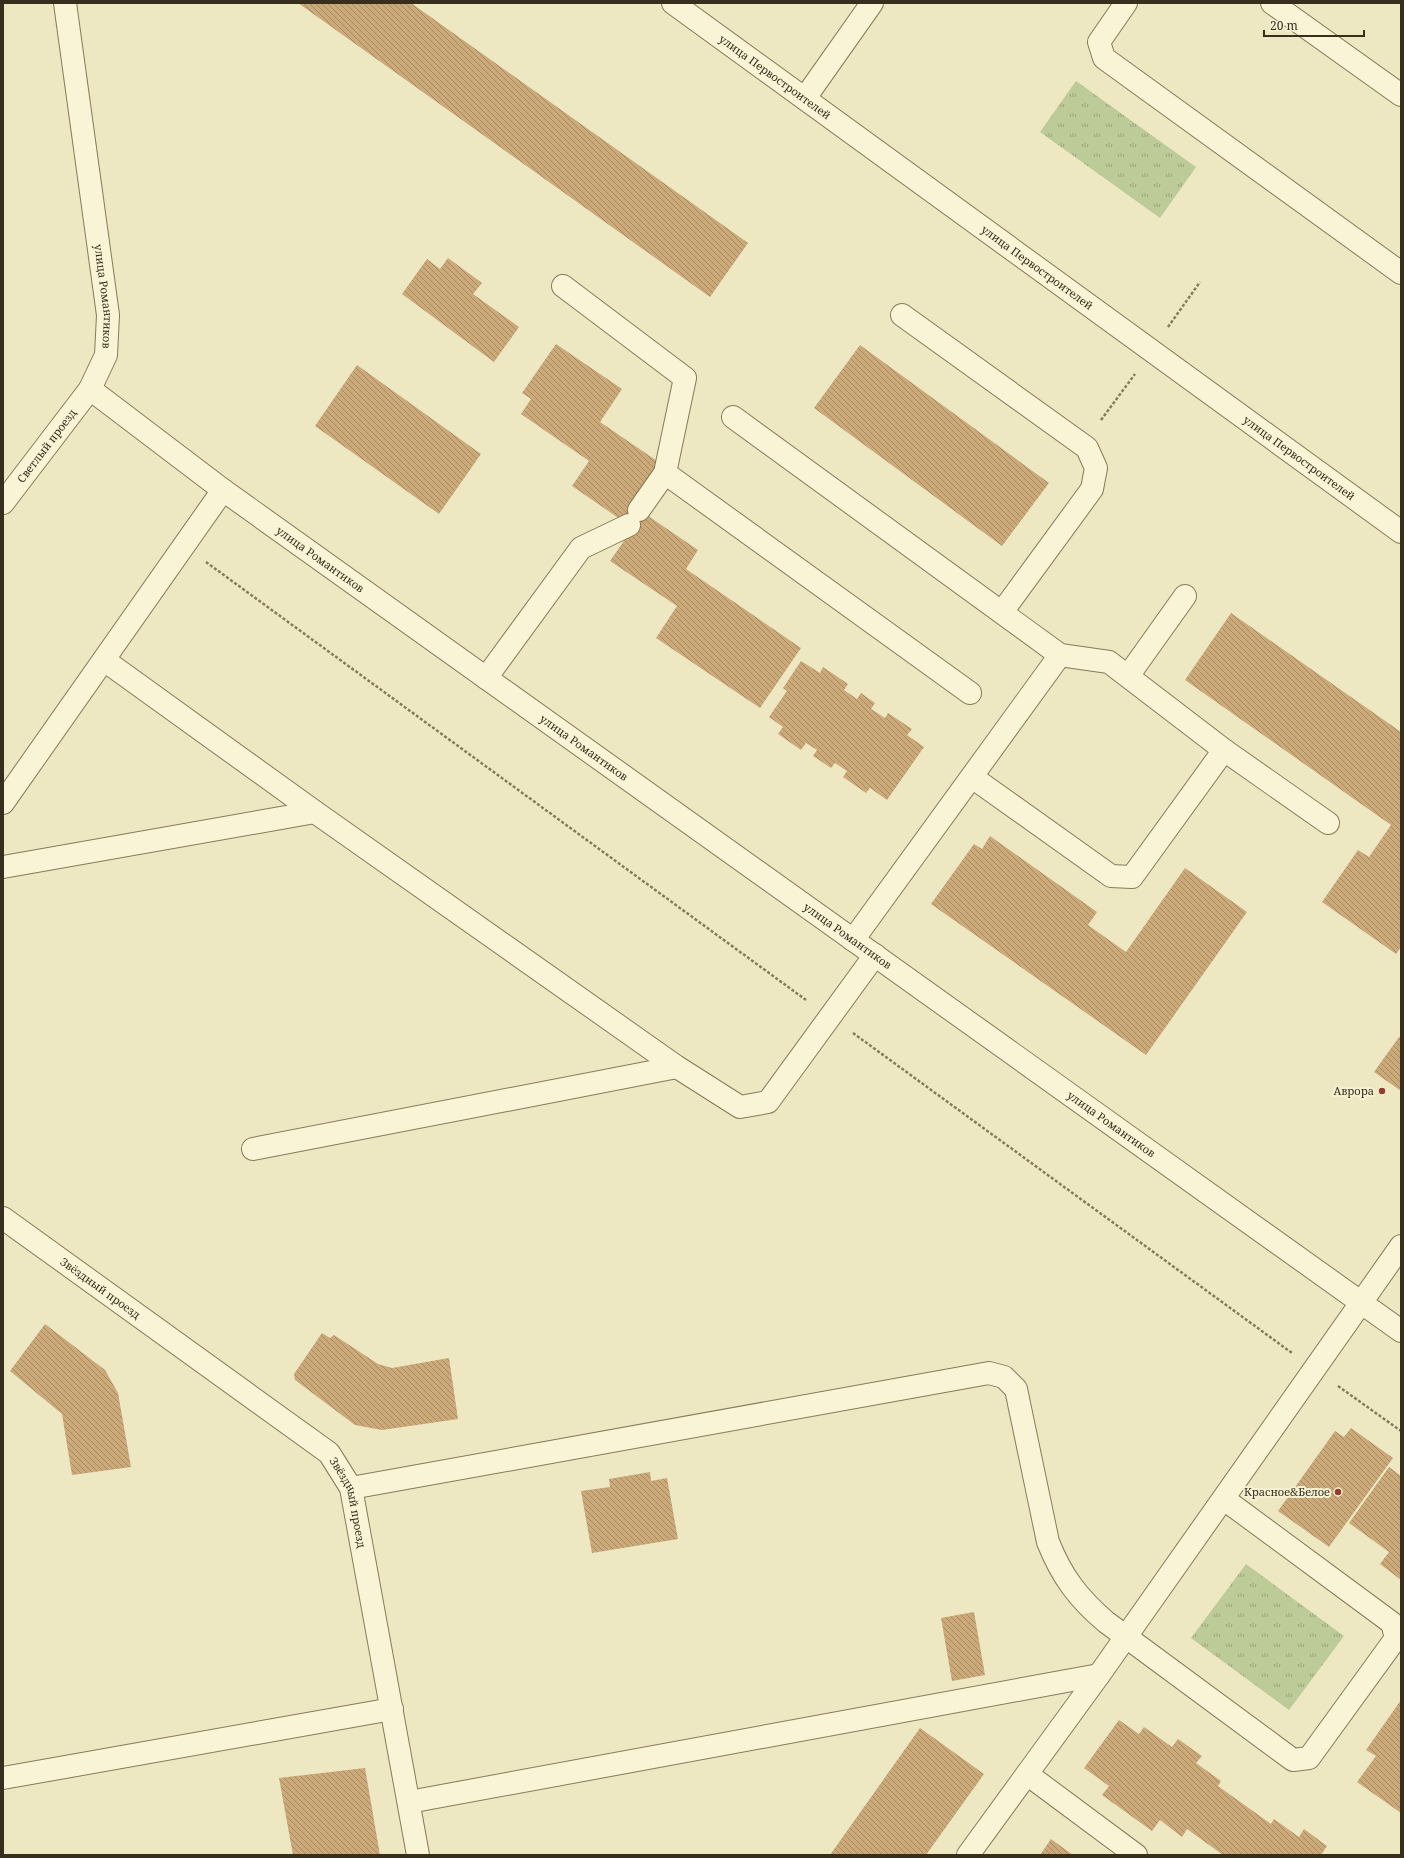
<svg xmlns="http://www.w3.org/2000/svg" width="1404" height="1858" font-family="'Noto Serif',serif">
  <defs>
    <pattern id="park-tufts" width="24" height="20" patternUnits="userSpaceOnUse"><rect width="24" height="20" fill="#bccb97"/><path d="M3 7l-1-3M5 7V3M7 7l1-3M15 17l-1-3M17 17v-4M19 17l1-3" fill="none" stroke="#9aa57b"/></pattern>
    <pattern id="building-back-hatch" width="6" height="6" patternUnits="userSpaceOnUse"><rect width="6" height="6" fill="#cba979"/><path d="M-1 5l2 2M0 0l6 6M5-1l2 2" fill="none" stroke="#a68a63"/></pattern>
  </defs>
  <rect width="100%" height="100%" fill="#ede8c2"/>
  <path fill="url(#park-tufts)" d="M 1076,81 L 1196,167 L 1160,218 L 1040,132 Z
    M 1246,1564 L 1344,1636 L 1289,1710 L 1191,1638 Z"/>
  <path fill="url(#building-back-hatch)" d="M 298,3 L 411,3 L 748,243 L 710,297 Z
    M 448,258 L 482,283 L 473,294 L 519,327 L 494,362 L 402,294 L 427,259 L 440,269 Z
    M 556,344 L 622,389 L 600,422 L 663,465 L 635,507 L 698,550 L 686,569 L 801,648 L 760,708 L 656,638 L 677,606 L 610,561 L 633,528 L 572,486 L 589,461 L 521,414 L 531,399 L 522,393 Z
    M 860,345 L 1049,483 L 1002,546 L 814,408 Z
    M 357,365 L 481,454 L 439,514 L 315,426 Z
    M 1231,613 L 1401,732 L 1401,947 L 1396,954 L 1322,902 L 1358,850 L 1369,857 L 1391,825 L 1185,680 Z
    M 801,661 L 820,673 L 823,667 L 848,684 L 844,690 L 857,699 L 861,693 L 875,703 L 871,709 L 885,718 L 888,713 L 912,729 L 907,735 L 924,747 L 887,800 L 870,788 L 866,793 L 843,777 L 847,771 L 835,763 L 831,768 L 813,756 L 817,750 L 806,743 L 801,750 L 778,734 L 783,727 L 769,717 L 787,691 L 783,688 Z
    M 990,836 L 1097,912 L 1088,925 L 1126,952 L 1185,868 L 1247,912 L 1146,1055 L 931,904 L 974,844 L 982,849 Z
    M 1399,1037 L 1401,1038 L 1401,1091 L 1374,1072 Z
    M 45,1324 L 105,1370 L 118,1393 L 131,1467 L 72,1475 L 62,1414 L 10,1371 Z
    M 322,1333 L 330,1338 L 334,1335 L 378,1364 L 392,1368 L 449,1358 L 458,1419 L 382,1430 L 355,1425 L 295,1380 L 294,1374 Z
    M 1351,1428 L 1393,1458 L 1329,1547 L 1278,1511 L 1335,1431 L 1344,1437 Z
    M 1389,1467 L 1401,1476 L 1401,1580 L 1380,1564 L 1389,1552 L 1349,1523 Z
    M 650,1472 L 651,1481 L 667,1478 L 678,1539 L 592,1553 L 581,1491 L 610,1487 L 609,1479 Z
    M 974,1612 L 985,1675 L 952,1681 L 941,1618 Z
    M 1401,1700 L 1401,1813 L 1357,1782 L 1376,1756 L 1366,1750 Z
    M 1119,1720 L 1139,1734 L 1144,1727 L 1172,1747 L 1178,1739 L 1202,1756 L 1196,1763 L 1221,1781 L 1218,1786 L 1271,1824 L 1274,1819 L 1299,1837 L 1304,1829 L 1327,1846 L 1321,1855 L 1223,1855 L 1187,1829 L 1182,1837 L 1160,1820 L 1152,1831 L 1102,1795 L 1109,1786 L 1084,1768 Z
    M 920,1728 L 984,1774 L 926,1855 L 830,1855 Z
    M 365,1768 L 380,1855 L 293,1855 L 279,1778 Z
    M 1051,1839 L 1073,1855 L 1040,1855 Z"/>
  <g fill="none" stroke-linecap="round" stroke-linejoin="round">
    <g stroke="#877a5a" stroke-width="24">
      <g id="minor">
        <path id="s1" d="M 65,3 L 108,315 L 106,355 L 90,389 L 223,490 L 1401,1331"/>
        <path id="s2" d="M 673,3 L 1401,532"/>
        <path d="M 1126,3 L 1099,42 L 1104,58 L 1401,273"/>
        <path d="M 1272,3 L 1401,95"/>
        <path d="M 805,98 L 872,3"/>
        <path d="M 563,286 L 685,378 L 665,473 L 639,510"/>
        <path d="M 902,315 L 1087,448 L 1096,468 L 1092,489 L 1002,612"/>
        <path d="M 733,417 L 1060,655"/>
        <path d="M 665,473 L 970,693"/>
        <path id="s3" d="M 3,503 L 90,389"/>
        <path d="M 104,660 L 315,812 L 677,1067 L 740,1107 L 768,1102 L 875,955"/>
        <path d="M 1128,676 L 1185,596"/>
        <path d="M 486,678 L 581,548 L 629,525"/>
        <path d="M 972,777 L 1111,876 L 1132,877 L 1224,750"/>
        <path d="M 3,803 L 223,490"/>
        <path d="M 3,867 L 315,812"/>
        <path d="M 853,940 L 1060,655 L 1109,662 L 1224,750 L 1328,823"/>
        <path d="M 253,1149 L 677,1067"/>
        <path id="s4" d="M 3,1218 L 329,1453 L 351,1488 L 418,1855"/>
        <path d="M 351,1488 L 989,1373 L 1004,1377 L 1016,1389 L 1048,1542 C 1062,1577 1078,1598 1106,1622 L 1293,1760 L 1309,1758 L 1396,1638 L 1392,1623 L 1224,1499"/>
        <path d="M 1027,1774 L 1136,1855"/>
        <path d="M 3,1778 L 392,1709"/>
        <path d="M 409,1802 L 1099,1675"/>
        <path d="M 968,1855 L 1099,1675 L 1401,1246"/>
      </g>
    </g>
    <path stroke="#877a5a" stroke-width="2.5" stroke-dasharray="3 2" stroke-linecap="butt" d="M 1168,327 L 1200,282
      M 1101,420 L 1135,374
      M 206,562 L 806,1000
      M 853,1033 L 1292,1353
      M 1338,1386 L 1401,1431"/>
    <use href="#minor" stroke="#f8f4d5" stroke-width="22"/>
  </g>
  <g fill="#953c2b" stroke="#f5f1d2" stroke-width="1.5">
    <circle cx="1382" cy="1091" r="4"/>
    <circle cx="1338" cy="1492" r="4"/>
  </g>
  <g text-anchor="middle" stroke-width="4" stroke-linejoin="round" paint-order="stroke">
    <g font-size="11" fill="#372e1e" stroke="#f5f1d2">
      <text dy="4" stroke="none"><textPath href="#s2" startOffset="126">улица Первостроителей</textPath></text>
      <text dy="4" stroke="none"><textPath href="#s2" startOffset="450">улица Первостроителей</textPath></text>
      <text dy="4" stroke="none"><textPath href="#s1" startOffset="296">улица Романтиков</textPath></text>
      <text dy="4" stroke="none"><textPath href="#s3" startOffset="72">Светлый проезд</textPath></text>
      <text dy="4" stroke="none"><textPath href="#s2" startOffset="774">улица Первостроителей</textPath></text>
      <text dy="4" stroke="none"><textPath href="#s1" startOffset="679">улица Романтиков</textPath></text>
      <text dy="4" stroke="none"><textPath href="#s1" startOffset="1003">улица Романтиков</textPath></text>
      <text dy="4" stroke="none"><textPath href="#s1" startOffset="1327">улица Романтиков</textPath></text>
      <text dy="4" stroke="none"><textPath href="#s1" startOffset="1651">улица Романтиков</textPath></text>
      <text dy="4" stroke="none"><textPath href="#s4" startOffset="120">Звёздный проезд</textPath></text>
      <text dy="4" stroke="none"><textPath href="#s4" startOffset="456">Звёздный проезд</textPath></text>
    </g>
    <g font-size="11" fill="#372e1e" stroke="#f5f1d2" text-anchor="end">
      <text x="1374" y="1095">Аврора</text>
      <text x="1330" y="1496">Красное&amp;Белое</text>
    </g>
  </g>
  <rect width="1404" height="1858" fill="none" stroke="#372e1e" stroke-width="8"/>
  <path d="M1264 30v6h100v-6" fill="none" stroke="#372e1e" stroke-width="2"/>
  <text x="1270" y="30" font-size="12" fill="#372e1e" stroke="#f5f1d2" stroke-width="3" paint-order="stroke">20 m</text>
</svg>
